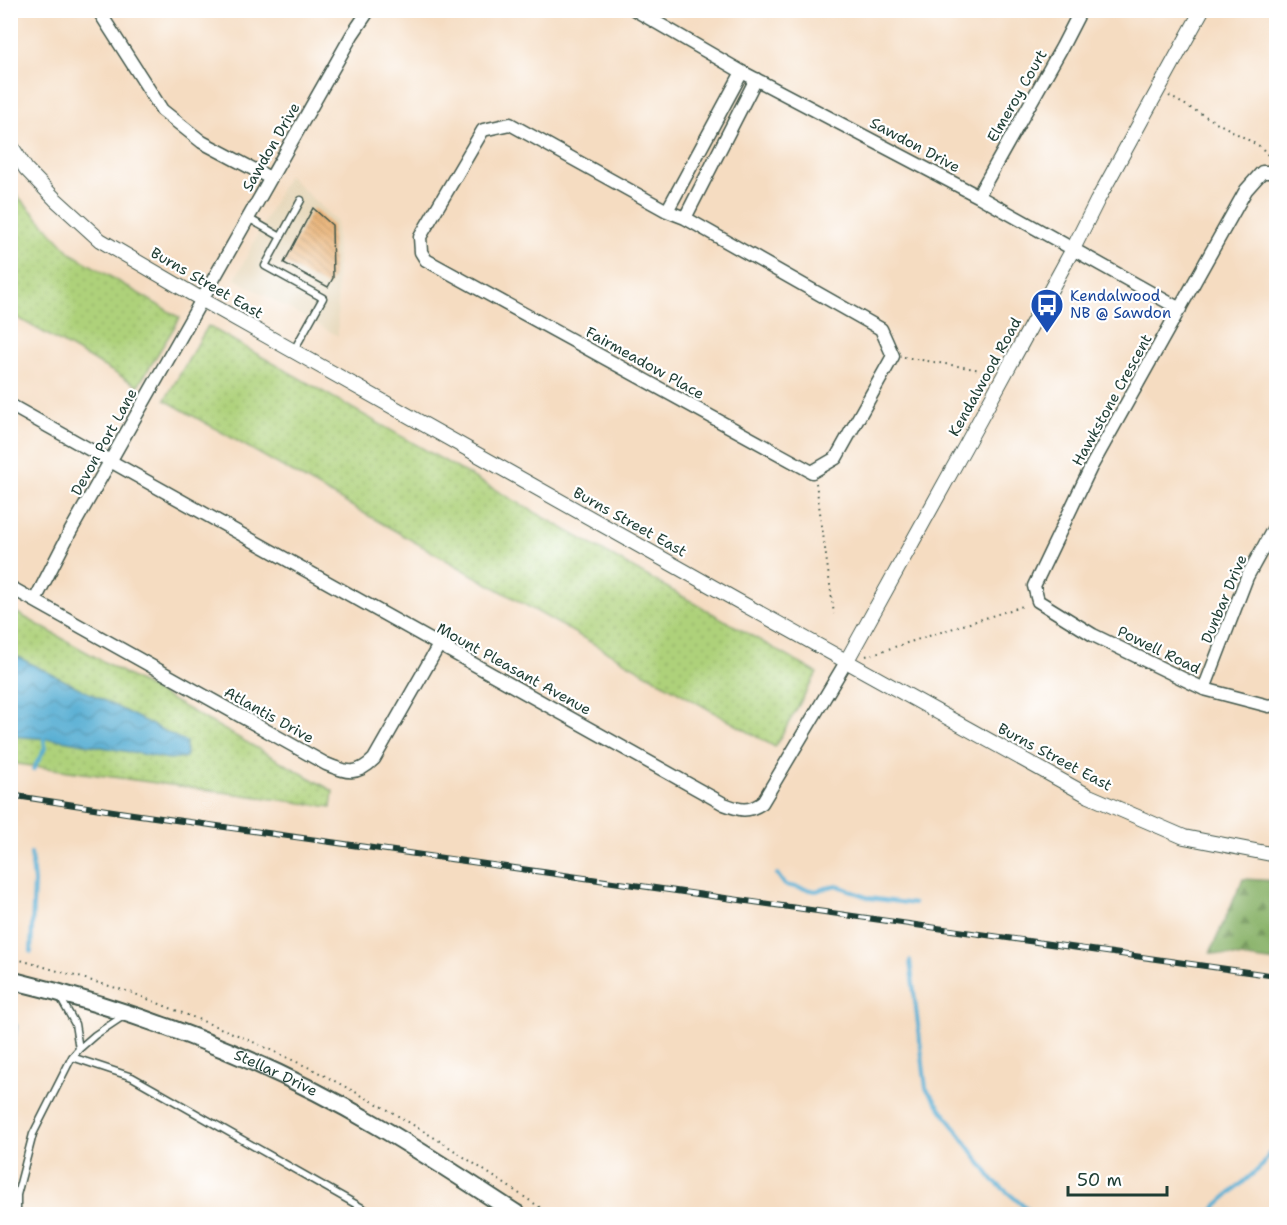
<svg xmlns="http://www.w3.org/2000/svg" width="1287" height="1225" font-family="'Shantell Sans',sans-serif">
  <defs>
    <pattern id="green-dots" width="8" height="8" patternUnits="userSpaceOnUse" patternTransform="scale(1.5)"><rect width="8" height="8" fill="#aed17a"/><path d="M2 2h.1M6 6h.1" fill="none" stroke="#95b46a" stroke-width="1.8" stroke-linecap="round"/></pattern>
    <pattern id="forest-firs" width="22" height="20" patternUnits="userSpaceOnUse" patternTransform="scale(1.5)"><rect width="22" height="20" fill="#8ab36a"/><path d="M5 1l3.5 6h-7zM16 11l3.5 6h-7z" fill="#709358"/></pattern>
    <pattern id="water-waves" width="16" height="10" patternUnits="userSpaceOnUse" patternTransform="scale(1.5)"><rect width="16" height="10" fill="#56aed3"/><path d="M0 5q4-4 8 0t8 0" fill="none" stroke="#478fac"/></pattern>
    <pattern id="building-back-hatch" width="6" height="6" patternUnits="userSpaceOnUse" patternTransform="scale(1.5)"><rect width="6" height="6" fill="#e9b173"/><path d="M-1 5l2 2M0 0l6 6M5-1l2 2" fill="none" stroke="#bc915f"/></pattern>
  </defs>
  <rect width="100%" height="100%" fill="#fff"/>
  <filter id="ink" filterUnits="userSpaceOnUse"><feTurbulence type="fractalNoise" baseFrequency=".0167" numOctaves="2"/><feDisplacementMap in="SourceGraphic" scale="12" xChannelSelector="R" yChannelSelector="G"/><feConvolveMatrix kernelMatrix="1 2 1 2 8 2 1 2 1" color-interpolation-filters="sRGB"/></filter>
  <filter id="wash" filterUnits="userSpaceOnUse"><feTurbulence type="fractalNoise" baseFrequency=".008" numOctaves="4" result="noise"/><feDisplacementMap in="SourceGraphic" scale="24" xChannelSelector="R" yChannelSelector="G"/><feGaussianBlur stdDeviation="1.35" result="paint"/><feColorMatrix in="noise" values="0 0 0 0 0 0 0 0 0 0 0 0 0 0 0 0 0 1.4 0 .05"/><feComposite in="paint" operator="in"/></filter>
  <g filter="url(#wash)">
    <rect width="100%" height="100%" fill="#f5dcc1"/>
    <path fill="#e5d6b7" d="M 288,175 L 336,221 L 338,336 L 235,279 Z"/>
    <path fill="url(#green-dots)" stroke="#668757" stroke-width="1.5" d="M 11,189 L 72,254 L 180,318 L 138,386 L 11,314 Z
      M 208,326 L 817,673 L 775,747 L 165,400 Z
      M 10,609 L 333,791 L 331,807 L 11,763 Z"/>
    <path fill="url(#forest-firs)" stroke="#54784f" stroke-width="1.5" d="M 1243,879 L 1276,881 L 1276,962 L 1210,953 Z"/>
    <path fill="url(#water-waves)" stroke="#3a7684" stroke-width="1.5" d="M 10,653 L 186,742 L 186,757 L 169,759 L 62,740 L 11,736 Z"/>
    <g fill="none" stroke-linecap="round" stroke-linejoin="round">
      <path stroke="#56aed3" stroke-width="4" d="M 33,770 L 45,748 L 44,739
        M 777,874 L 785,885 L 816,891 L 836,885 L 869,898 L 914,904
        M 31,952 L 34,882 L 31,853
        M 910,961 L 926,1088 L 993,1180 L 1033,1214
        M 10,1062 L 16,1026
        M 1212,1214 L 1217,1205 L 1263,1165 L 1276,1141"/>
    </g>
    <g id="blocks">
      <path fill="url(#building-back-hatch)" d="M 313,208 L 332,225 L 333,278 L 328,287 L 284,263 Z"/>
    </g>
  </g>
  <g filter="url(#ink)">
    <use href="#blocks" fill-opacity="0" stroke="#3f5549" stroke-width="1.5"/>
    <g fill="none" stroke-linecap="round" stroke-linejoin="round">
      <g stroke="#3f5549" stroke-width="9">
        <path id="service" d="M 248,218 L 281,237
          M 294,350 L 323,298 L 265,266 L 301,200
          M 60,997 L 75,1024 L 79,1049 L 95,1035 L 125,1015
          M 72,1057 L 132,1077 L 373,1214
          M 17,1214 L 17,1195 L 33,1134 L 72,1057 L 79,1049"/>
      </g>
      <g stroke="#3f5549" stroke-width="15">
        <path id="minor" d="M 98,10 L 162,110 L 202,142 L 270,178
          M 635,10 L 742,72 L 978,196 L 1180,309
          M 510,124 L 667,211 L 685,218 L 881,329 L 893,356 L 836,458 L 812,472 L 426,260 L 421,252 L 420,237 L 483,130 Z
          M 1276,172 L 1262,172 L 1246,190 L 1091,467 L 1034,586 L 1038,601 L 1093,635 L 1204,689 L 1269,706 L 1276,704
          M 978,196 L 1062,47 L 1081,10
          M 667,211 L 742,72
          M 685,218 L 756,79
          M 10,405 L 724,804 C 740,810 747,813 762,803 L 846,662
          M 10,587 L 326,764 C 347,773 357,776 374,759 L 439,645
          M 35,600 L 70,532 L 352,35 L 369,10
          M 1204,689 L 1247,577 L 1276,524"/>
      </g>
      <g stroke="#3f5549" stroke-width="16">
        <path id="tertiary" d="M 10,144 L 26,169 L 55,199 L 100,240 L 201,299 L 736,600 L 1089,796 L 1184,837 L 1276,855
          M 846,662 L 966,445 L 1073,249 L 1097,201 L 1202,10"/>
      </g>
      <g stroke="#3f5549" stroke-width="20">
        <g id="secondary">
          <path id="s1" d="M 10,980 C 139,1011 264,1059 378,1126 C 426,1154 471,1184 517,1214"/>
        </g>
      </g>
      <path stroke="#3f5549" stroke-width="2" stroke-dasharray="1.5 4.5" stroke-linecap="butt" d="M 1169,96 L 1261,147 L 1273,161
        M 904,357 L 981,370
        M 816,483 L 834,614
        M 866,656 L 1026,605
        M 10,957 L 130,992 L 240,1036 L 312,1069 L 385,1108 L 443,1143 L 550,1214"/>
      <use href="#service" stroke="#fff" stroke-width="6"/>
      <use href="#minor" stroke="#fff" stroke-width="12"/>
      <use href="#tertiary" stroke="#fff" stroke-width="14"/>
      <use href="#secondary" stroke="#fff" stroke-width="16"/>
      <g stroke="#1f3d34" stroke-width="6">
        <path id="rail" d="M 10,795 L 126,813 L 1276,976"/>
      </g>
      <use href="#rail" stroke="#fff" stroke-width="4" stroke-dasharray="11" stroke-linecap="butt"/>
    </g>
  </g>
  <defs>
    <g id="bus-pin" transform="scale(1.725)"><path d="M0 17L-7.5 6A9.5 9.5 0 1 1 7.5 6Z" fill="#1a4fb4" stroke="#fff"/><path d="M-5-6H5V4H4V6H2V4H-2V6H-4V4H-5ZM-3.5-4V0h7V-4ZM-3.5 1.2v1.5H-2V1.2ZM2 1.2v1.5H3.5V1.2Z" fill="#fff"/></g>
  </defs>
  <g fill-rule="evenodd">
    <use href="#bus-pin" x="1047" y="305"/>
  </g>
  <g text-anchor="middle" stroke-width="4.5" stroke-linejoin="round" paint-order="stroke">
    <g font-size="15" fill="#1f3d34" stroke="#fff">
      <text transform="translate(1017 96) rotate(-60)" y="5">Elmeroy Court</text>
      <text transform="translate(915 145) rotate(28)" y="5">Sawdon Drive</text>
      <text transform="translate(271 147) rotate(-60)" y="5">Sawdon Drive</text>
      <text transform="translate(207 283) rotate(30)" y="5">Burns Street East</text>
      <text transform="translate(645 363) rotate(29)" y="5">Fairmeadow Place</text>
      <text transform="translate(985 377) rotate(-61)" y="5">Kendalwood Road</text>
      <text transform="translate(1112 400) rotate(-61)" y="5">Hawkstone Crescent</text>
      <text transform="translate(104 442) rotate(-61)" y="5">Devon Port Lane</text>
      <text transform="translate(630 522) rotate(29)" y="5">Burns Street East</text>
      <text transform="translate(1224 599) rotate(-67)" y="5">Dunbar Drive</text>
      <text transform="translate(1159 650) rotate(26)" y="5">Powell Road</text>
      <text transform="translate(514 669) rotate(29)" y="5">Mount Pleasant Avenue</text>
      <text transform="translate(269 715) rotate(29)" y="5">Atlantis Drive</text>
      <text transform="translate(1055 757) rotate(28)" y="5">Burns Street East</text>
      <text dy="5" stroke="none"><textPath href="#s1" startOffset="282">Stellar Drive</textPath></text>
    </g>
    <g font-size="15" fill="#164399" stroke="#fff" text-anchor="start">
      <text x="1070" y="301">Kendalwood<tspan x="1070" dy="17">NB @ Sawdon</tspan></text>
    </g>
  </g>
  <rect width="1287" height="1225" fill="none" stroke="#fff" stroke-width="36"/>
  <path d="M1068 1186v9h99v-9" fill="none" stroke="#1f3d34" stroke-width="3"/>
  <text x="1077" y="1186" font-size="18" fill="#1f3d34" stroke="#ffffff" stroke-width="4.5" paint-order="stroke">50 m</text>
</svg>
